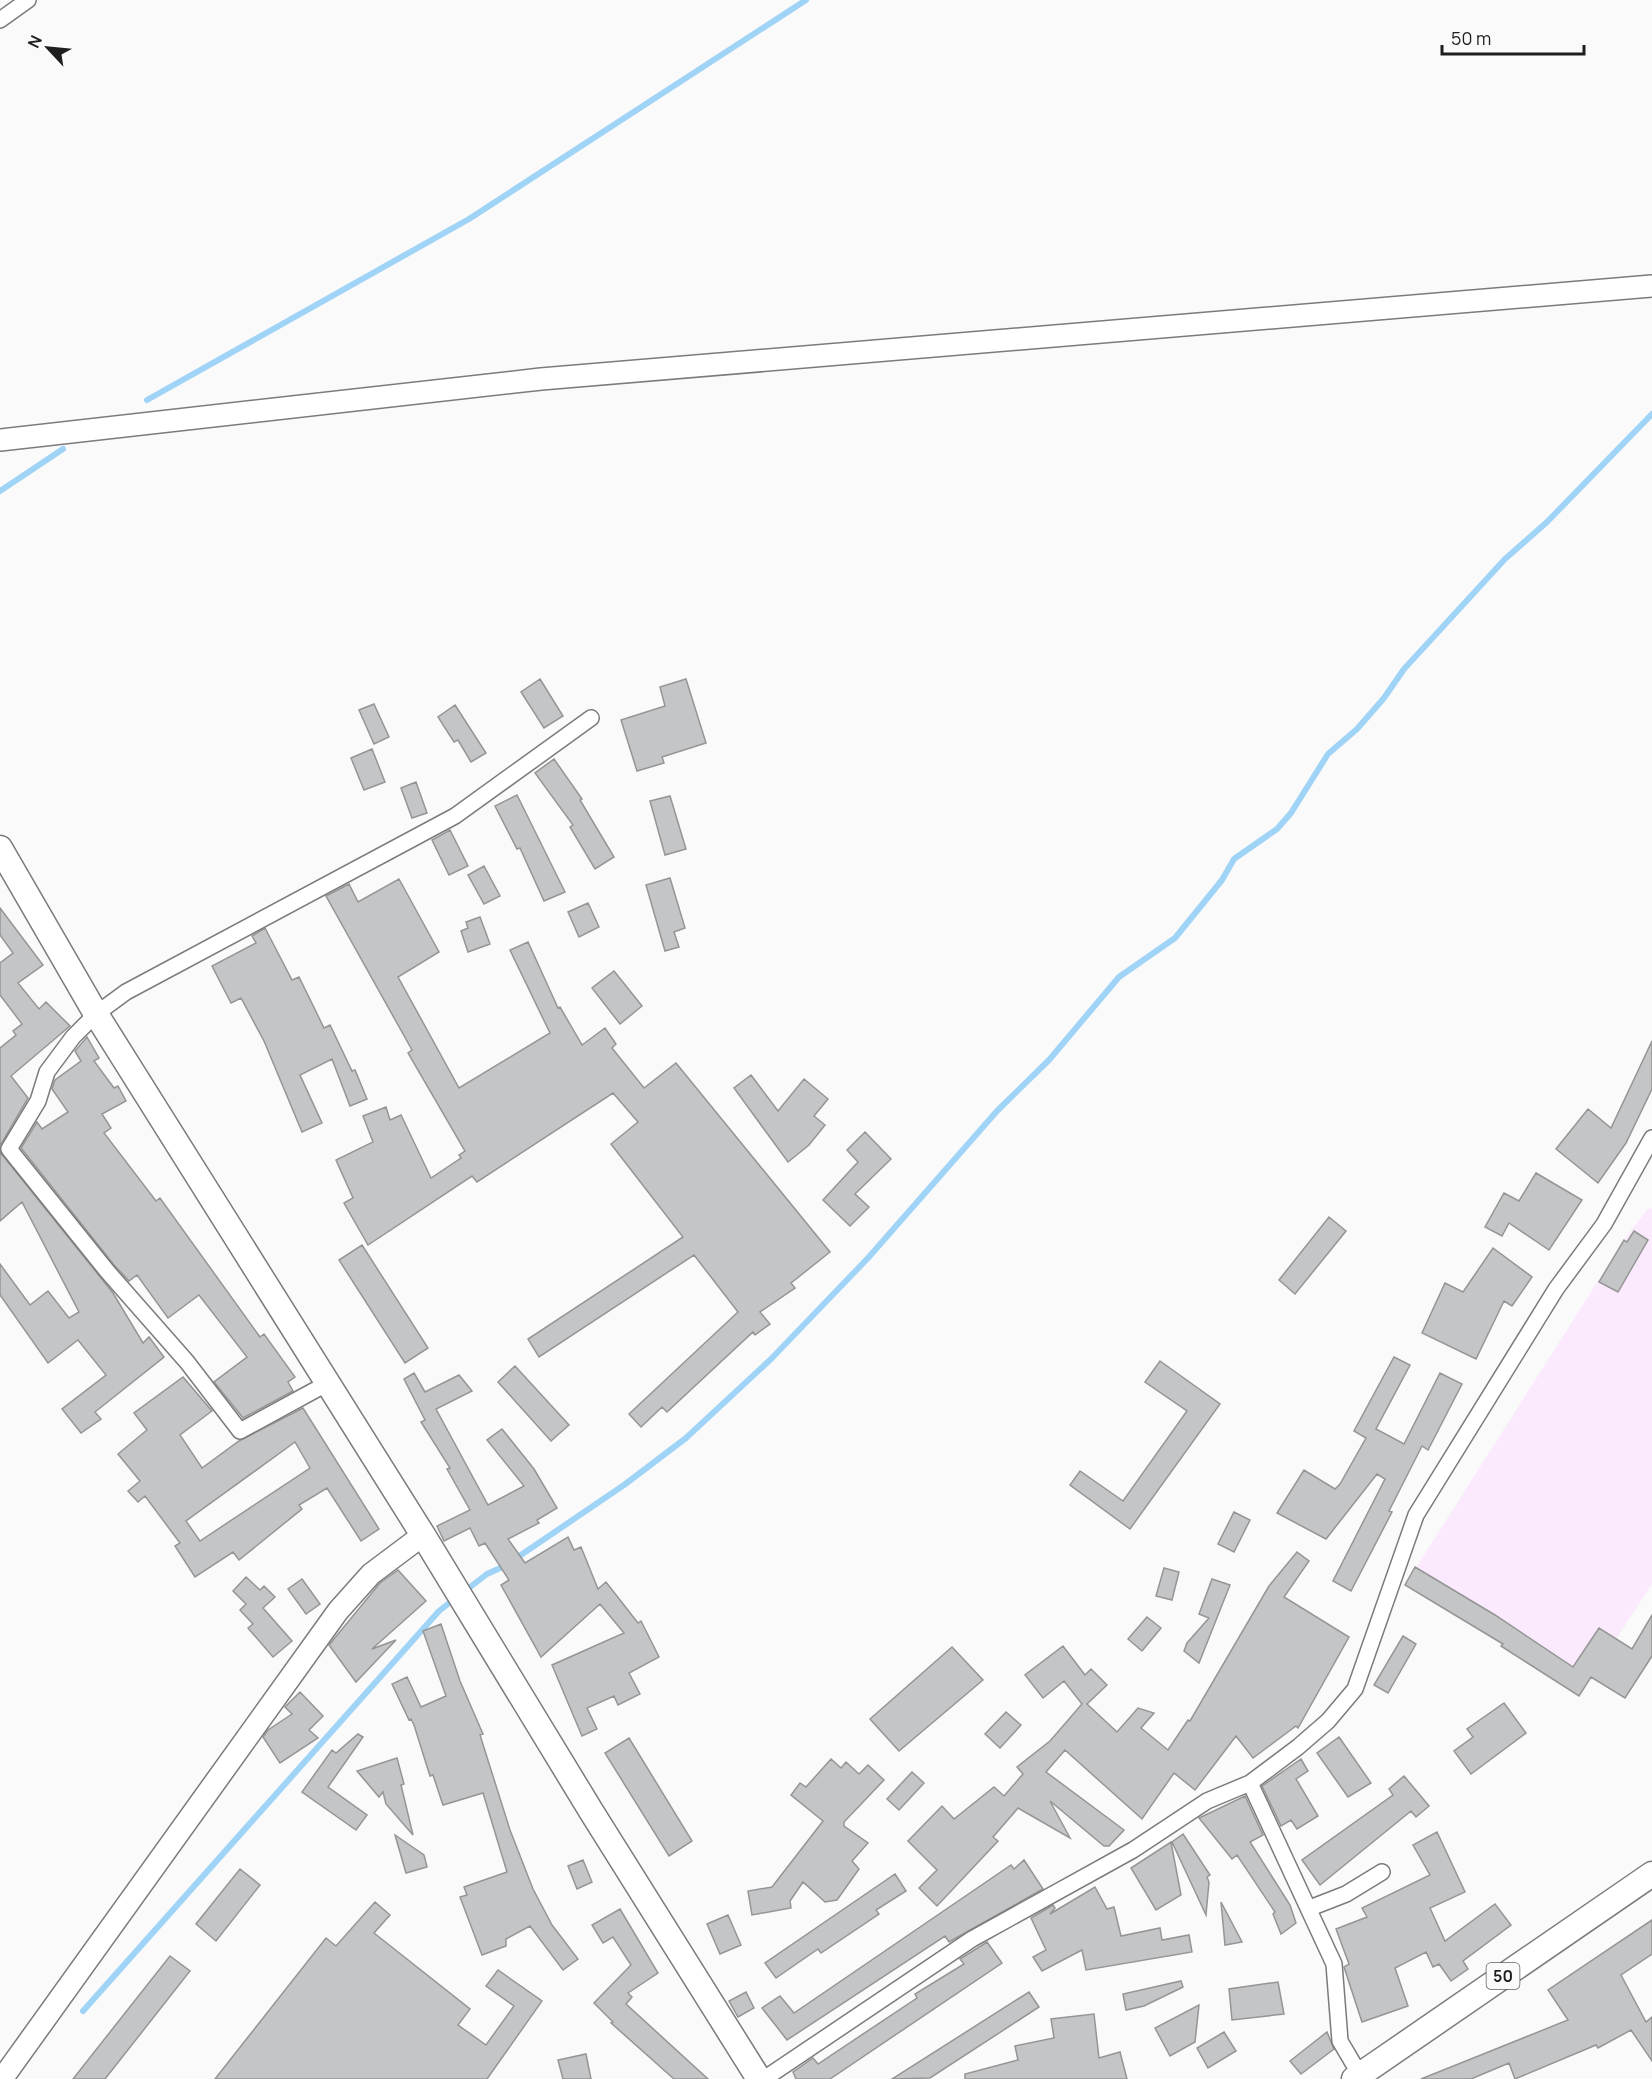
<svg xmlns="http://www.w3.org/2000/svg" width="1652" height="2079" font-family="Manrope,sans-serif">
  <rect width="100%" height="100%" fill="#fafafb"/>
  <path fill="#fbeafd" d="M 1649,1207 L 1652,1209 L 1652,1584 L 1579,1696 L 1484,1633 L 1405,1585 L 1624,1240 Z"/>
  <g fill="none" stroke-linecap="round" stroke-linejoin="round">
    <path stroke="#a0d4f7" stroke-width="6" d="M 147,400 L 469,219 L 806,0
      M 0,491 L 63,449
      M 515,1559 L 624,1485 L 686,1438 L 771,1359 L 868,1258 L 997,1111 L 1049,1060 L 1119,977 L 1175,938 L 1222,880 L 1234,859 L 1277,829 L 1291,813 L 1328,754 L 1357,729 L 1384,698 L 1404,669 L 1505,559 L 1547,522 L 1652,414
      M 465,1591 L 487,1574 L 507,1565
      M 83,2011 L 439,1611 L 457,1597"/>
  </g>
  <path fill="#c4c5c6" stroke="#959596" stroke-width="1.5" fill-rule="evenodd" d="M 540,679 L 563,716 L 544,728 L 521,692 Z
    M 686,679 L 706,743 L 662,757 L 664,763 L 637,771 L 621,720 L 665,706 L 660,687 Z
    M 374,704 L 389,737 L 374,744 L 359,710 Z
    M 455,705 L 486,753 L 471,762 L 458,740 L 454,742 L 438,717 Z
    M 372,749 L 385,782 L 364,790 L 351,758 Z
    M 554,759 L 582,799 L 580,800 L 614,857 L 595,869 L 570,827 L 573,825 L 535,773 Z
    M 416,782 L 427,813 L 412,818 L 401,788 Z
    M 517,795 L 565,892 L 544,901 L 520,848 L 517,849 L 495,806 Z
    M 670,796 L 686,849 L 665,855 L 650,801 Z
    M 450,830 L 468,866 L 449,875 L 432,840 Z
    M 484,866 L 500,896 L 484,904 L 468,875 Z
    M 670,878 L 685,928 L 674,932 L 679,947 L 665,951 L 646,885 Z
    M 399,879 L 439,952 L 398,977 L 459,1088 L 550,1033 L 510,950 L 528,942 L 558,1008 L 560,1007 L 582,1045 L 605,1028 L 616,1044 L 612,1048 L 644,1088 L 676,1063 L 830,1252 L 791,1283 L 795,1288 L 760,1312 L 770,1324 L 755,1335 L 753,1332 L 667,1412 L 662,1407 L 641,1427 L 629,1414 L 738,1312 L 694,1255 L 539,1357 L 528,1339 L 683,1237 L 611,1144 L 638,1122 L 613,1093 L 477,1182 L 472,1176 L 368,1245 L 344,1203 L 353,1198 L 336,1160 L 373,1142 L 363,1116 L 386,1107 L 390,1120 L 401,1115 L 431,1178 L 461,1158 L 459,1155 L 465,1151 L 408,1053 L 412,1050 L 326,896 L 349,884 L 358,902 Z
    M 588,903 L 599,927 L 579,937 L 568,912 Z
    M 0,908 L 43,965 L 18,983 L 39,1009 L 46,1002 L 70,1026 L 11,1076 L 28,1098 L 0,1146 L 0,1048 L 16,1035 L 13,1031 L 22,1024 L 0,995 L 0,963 L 13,953 L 0,935 Z
    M 480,917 L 490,944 L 468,952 L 461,931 L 468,928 L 466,922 Z
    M 265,928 L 292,980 L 299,977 L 324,1028 L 330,1025 L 352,1071 L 355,1070 L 367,1099 L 350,1106 L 332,1059 L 300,1075 L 322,1123 L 302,1132 L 264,1041 L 241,998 L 231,1003 L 212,966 L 256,943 L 252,936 Z
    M 614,971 L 642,1006 L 620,1024 L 592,988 Z
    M 87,1037 L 99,1058 L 94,1061 L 114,1088 L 118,1086 L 126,1101 L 102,1114 L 111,1128 L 104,1133 L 156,1201 L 160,1198 L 260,1337 L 264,1334 L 295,1377 L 288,1382 L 293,1391 L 243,1418 L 214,1382 L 247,1357 L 199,1295 L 168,1318 L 137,1275 L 129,1281 L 114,1265 L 21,1148 L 37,1122 L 42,1129 L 68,1112 L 52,1089 L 55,1080 L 81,1061 L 75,1051 Z
    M 1652,1041 L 1652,1089 L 1626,1143 L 1598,1183 L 1556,1149 L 1588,1109 L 1611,1128 Z
    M 751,1075 L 778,1111 L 804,1079 L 828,1099 L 814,1116 L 825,1125 L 809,1145 L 788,1162 L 734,1088 Z
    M 865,1132 L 891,1159 L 855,1194 L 869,1207 L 850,1226 L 823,1200 L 858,1162 L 847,1150 Z
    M 0,1152 L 113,1293 L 143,1343 L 149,1337 L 164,1357 L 95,1412 L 101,1419 L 81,1433 L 62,1409 L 106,1375 L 78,1340 L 48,1363 L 0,1295 L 0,1264 L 30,1305 L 48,1291 L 69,1318 L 79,1312 L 22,1202 L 0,1221 Z
    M 1536,1173 L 1582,1200 L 1549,1250 L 1509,1223 L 1502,1236 L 1485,1227 L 1504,1193 L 1519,1201 Z
    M 1329,1217 L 1346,1231 L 1295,1294 L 1279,1280 Z
    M 1634,1231 L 1648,1240 L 1618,1292 L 1599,1282 L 1624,1240 L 1627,1242 Z
    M 362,1245 L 428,1348 L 405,1363 L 339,1260 Z
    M 1493,1248 L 1532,1277 L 1512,1306 L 1504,1301 L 1476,1359 L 1422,1333 L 1445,1283 L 1463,1292 Z
    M 1394,1357 L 1410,1365 L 1376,1429 L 1404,1444 L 1440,1373 L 1462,1384 L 1428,1450 L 1422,1446 L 1389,1511 L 1392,1512 L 1351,1591 L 1333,1581 L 1385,1479 L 1377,1474 L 1326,1539 L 1277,1513 L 1304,1470 L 1335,1489 L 1340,1484 L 1366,1438 L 1354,1431 Z
    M 1160,1361 L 1220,1404 L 1130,1529 L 1070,1485 L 1080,1471 L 1123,1501 L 1187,1411 L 1145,1382 Z
    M 515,1366 L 569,1425 L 551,1441 L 498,1382 Z
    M 414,1373 L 425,1392 L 459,1375 L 472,1391 L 436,1409 L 488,1505 L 524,1486 L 487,1440 L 502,1429 L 534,1469 L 557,1508 L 537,1520 L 539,1523 L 508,1539 L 525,1563 L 568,1537 L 574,1550 L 581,1547 L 598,1589 L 606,1582 L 638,1623 L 641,1621 L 659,1657 L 629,1673 L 640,1694 L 618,1705 L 614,1696 L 587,1708 L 597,1729 L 582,1736 L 552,1665 L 624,1633 L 600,1604 L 541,1657 L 501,1585 L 509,1580 L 485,1543 L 479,1546 L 470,1528 L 444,1541 L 437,1526 L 470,1510 L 447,1469 L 450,1468 L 421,1422 L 425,1420 L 404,1379 Z
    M 183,1377 L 212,1411 L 180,1435 L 202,1468 L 239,1441 L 303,1408 L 379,1529 L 361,1541 L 327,1488 L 299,1505 L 302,1509 L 239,1560 L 233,1552 L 195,1577 L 175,1546 L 180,1543 L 145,1496 L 138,1502 L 128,1491 L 140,1481 L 118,1454 L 147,1430 L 134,1413 ZM 295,1442 L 310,1468 L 200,1541 L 186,1521 Z
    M 1234,1512 L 1250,1520 L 1234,1552 L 1218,1544 Z
    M 1297,1552 L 1309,1561 L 1284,1597 L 1349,1637 L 1298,1728 L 1296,1726 L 1253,1758 L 1236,1736 L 1195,1790 L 1174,1773 L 1142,1819 L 1065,1750 L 1046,1772 L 1124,1830 L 1109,1846 L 1104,1846 L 1050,1801 L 1070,1838 L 1018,1808 L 993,1837 L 998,1841 L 937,1906 L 919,1888 L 937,1870 L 908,1841 L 942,1806 L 954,1819 L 994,1787 L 1004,1796 L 1023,1774 L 1017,1767 L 1050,1741 L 1082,1704 L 1064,1681 L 1043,1698 L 1025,1675 L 1063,1646 L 1085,1675 L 1091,1669 L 1107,1685 L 1087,1704 L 1117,1732 L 1138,1708 L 1154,1713 L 1141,1728 L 1168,1750 L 1188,1720 L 1190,1721 L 1269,1586 Z
    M 1415,1567 L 1495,1615 L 1573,1667 L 1599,1628 L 1632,1649 L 1652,1615 L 1652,1656 L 1625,1698 L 1591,1677 L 1579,1696 L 1501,1646 L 1503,1644 L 1405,1585 Z
    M 1164,1568 L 1179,1572 L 1172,1600 L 1156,1596 Z
    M 398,1570 L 426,1601 L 372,1649 L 396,1640 L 356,1682 L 329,1645 L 380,1583 Z
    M 246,1577 L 260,1590 L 264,1586 L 275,1597 L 263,1608 L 292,1641 L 273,1657 L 248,1628 L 253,1624 L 240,1610 L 246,1604 L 233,1591 Z
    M 302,1579 L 320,1604 L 306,1614 L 288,1589 Z
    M 1212,1579 L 1230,1585 L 1199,1663 L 1184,1651 L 1187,1643 L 1209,1618 L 1199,1614 Z
    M 1147,1617 L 1161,1628 L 1142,1651 L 1128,1639 Z
    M 441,1624 L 460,1681 L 483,1734 L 480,1735 L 510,1830 L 533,1889 L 552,1925 L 578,1959 L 563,1970 L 530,1926 L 506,1939 L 506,1946 L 482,1955 L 460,1897 L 467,1895 L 464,1887 L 507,1872 L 483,1793 L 443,1805 L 433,1775 L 430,1776 L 414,1725 L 411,1719 L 409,1720 L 392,1684 L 407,1677 L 421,1707 L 446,1696 L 423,1631 Z
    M 1403,1636 L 1416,1644 L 1388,1693 L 1374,1685 Z
    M 952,1647 L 983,1680 L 899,1751 L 870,1719 Z
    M 300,1692 L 323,1716 L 309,1730 L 318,1738 L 280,1763 L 263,1737 L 268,1730 L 292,1714 L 285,1707 Z
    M 1504,1703 L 1526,1733 L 1471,1774 L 1454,1751 L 1473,1737 L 1467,1729 Z
    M 1006,1712 L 1021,1725 L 1000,1748 L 985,1734 Z
    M 358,1734 L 363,1737 L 328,1787 L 367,1815 L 356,1830 L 302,1792 L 332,1750 L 336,1753 Z
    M 1339,1737 L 1371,1783 L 1348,1797 L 1317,1753 Z
    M 629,1738 L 692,1841 L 669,1856 L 605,1753 Z
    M 397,1758 L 404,1784 L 401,1785 L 413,1835 L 386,1804 L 383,1792 L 379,1797 L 357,1771 Z
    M 831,1759 L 841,1768 L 846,1762 L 859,1774 L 868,1765 L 884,1780 L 844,1822 L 844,1826 L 868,1843 L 852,1861 L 859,1869 L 837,1900 L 825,1902 L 803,1882 L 790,1901 L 791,1908 L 752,1915 L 748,1891 L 772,1887 L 823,1821 L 791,1795 L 800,1783 L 806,1787 Z
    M 1301,1759 L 1308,1771 L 1296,1779 L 1318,1816 L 1297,1829 L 1291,1820 L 1281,1826 L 1262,1786 Z
    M 912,1772 L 924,1783 L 899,1810 L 887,1799 Z
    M 1404,1776 L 1429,1806 L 1416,1817 L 1411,1811 L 1320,1885 L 1302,1860 L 1393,1795 L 1389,1789 Z
    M 1245,1796 L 1263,1835 L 1250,1842 L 1290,1905 L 1296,1923 L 1281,1934 L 1273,1914 L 1275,1912 L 1237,1855 L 1232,1859 L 1199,1818 Z
    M 1437,1832 L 1465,1892 L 1430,1908 L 1445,1941 L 1495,1904 L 1511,1925 L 1463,1961 L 1468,1969 L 1451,1981 L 1439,1964 L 1433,1967 L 1426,1952 L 1395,1968 L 1408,2006 L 1362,2022 L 1344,1967 L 1349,1964 L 1336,1929 L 1367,1917 L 1362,1908 L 1430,1875 L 1413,1845 Z
    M 1183,1834 L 1210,1875 L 1207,1877 L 1209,1882 L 1206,1915 L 1172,1842 Z
    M 395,1835 L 424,1855 L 427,1867 L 406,1873 Z
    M 1171,1842 L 1181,1895 L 1156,1910 L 1131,1868 Z
    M 583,1860 L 592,1882 L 577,1889 L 568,1866 Z
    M 1024,1860 L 1043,1889 L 949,1942 L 945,1936 L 787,2040 L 762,2008 L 780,1996 L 794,2013 L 1011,1865 L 1014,1869 Z
    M 240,1869 L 260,1885 L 216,1941 L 196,1924 Z
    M 895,1874 L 906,1891 L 876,1910 L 879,1914 L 821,1953 L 818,1949 L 776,1978 L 765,1963 Z
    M 1095,1887 L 1107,1909 L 1114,1907 L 1121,1936 L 1160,1928 L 1162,1940 L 1189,1935 L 1192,1952 L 1086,1970 L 1082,1950 L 1042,1971 L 1033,1957 L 1046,1950 L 1031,1918 L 1053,1905 L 1055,1908 L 1050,1914 Z
    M 375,1902 L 390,1915 L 374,1933 L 470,2009 L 458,2025 L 486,2045 L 514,2006 L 486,1986 L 498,1970 L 542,2001 L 487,2079 L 215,2079 L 326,1938 L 336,1946 Z
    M 1221,1902 L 1242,1942 L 1225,1945 Z
    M 620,1909 L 658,1973 L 628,1993 L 632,1997 L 626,2004 L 708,2079 L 674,2079 L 611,2023 L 613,2022 L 594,2003 L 631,1965 L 613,1937 L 603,1943 L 592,1925 Z
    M 728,1915 L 741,1945 L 720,1954 L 707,1924 Z
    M 1652,1920 L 1652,1954 L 1621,1975 L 1646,2022 L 1652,2017 L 1652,2061 L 1631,2030 L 1598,2048 L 1596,2045 L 1515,2079 L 1509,2063 L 1471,2079 L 1421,2079 L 1568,2020 L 1548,1990 Z
    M 987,1942 L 1002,1963 L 830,2079 L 796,2079 L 793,2072 L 813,2058 L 818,2064 L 917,1998 L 915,1994 L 964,1964 L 960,1959 Z
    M 170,1956 L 190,1971 L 105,2079 L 73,2079 Z
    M 1181,1981 L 1183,1987 L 1144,2006 L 1126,2010 L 1123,1994 Z
    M 1278,1982 L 1284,2014 L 1232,2020 L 1229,1989 Z
    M 746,1992 L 754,2008 L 738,2017 L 729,2001 Z
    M 1029,1992 L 1039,2007 L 930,2078 L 892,2079 Z
    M 1199,2005 L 1195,2042 L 1170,2056 L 1155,2028 Z
    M 1094,2014 L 1099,2058 L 1120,2052 L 1127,2079 L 965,2079 L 965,2074 L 1018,2060 L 1015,2046 L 1054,2038 L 1051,2019 Z
    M 1224,2032 L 1236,2051 L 1208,2068 L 1197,2048 Z
    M 1327,2032 L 1334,2049 L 1301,2074 L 1290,2061 Z
    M 586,2054 L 591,2079 L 563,2079 L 558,2060 Z"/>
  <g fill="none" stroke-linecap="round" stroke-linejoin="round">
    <g stroke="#7b7b7c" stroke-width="18">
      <path id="street" d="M 0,20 L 28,0
        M 328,1383 L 240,1431 L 187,1362 L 107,1271 L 9,1149 L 38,1101 L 47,1072 L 73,1037 L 96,1014 L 126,992 L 455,816 L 591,718
        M 1250,1783 L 1334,1964 L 1340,2041 L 1360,2075
        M 1310,1908 L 1346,1894 L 1382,1872
        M 764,2079 L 972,1939 L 1133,1850 L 1207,1801 L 1250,1783 L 1298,1747 L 1328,1721 L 1355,1689 L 1416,1515 L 1556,1289 L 1604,1224 L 1652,1138"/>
    </g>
    <g stroke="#7b7b7c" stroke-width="24">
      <path id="secondary" d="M 0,440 L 541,379 L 1652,286
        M 2,2079 L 338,1611 L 371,1574 L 423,1535"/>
    </g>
    <g stroke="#7b7b7c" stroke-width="27">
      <path id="primary" d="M 0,848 L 96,1014 L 423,1535 L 591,1811 L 759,2079
        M 1354,2079 L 1652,1874"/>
    </g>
    <use href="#street" stroke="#fff" stroke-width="15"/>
    <use href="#secondary" stroke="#fff" stroke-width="21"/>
    <use href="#primary" stroke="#fff" stroke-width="24"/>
  </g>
  <g text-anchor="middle" stroke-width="4.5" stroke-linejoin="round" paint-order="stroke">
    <rect fill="#fafafb" stroke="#606060" stroke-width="1.5" x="1486.5" y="1963" width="33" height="26" rx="4.5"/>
    <g font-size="16" font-weight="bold" fill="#1e1e1e">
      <text x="1503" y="1982">50</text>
    </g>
  </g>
  <g transform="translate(48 48) rotate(296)" stroke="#fafafb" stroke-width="4.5" paint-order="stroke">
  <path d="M0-4.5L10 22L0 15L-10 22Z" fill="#1e1e1e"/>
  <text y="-9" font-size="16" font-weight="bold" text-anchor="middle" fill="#1e1e1e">N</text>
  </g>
  <path d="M1442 45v9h142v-9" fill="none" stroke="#1e1e1e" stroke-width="3"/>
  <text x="1451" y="45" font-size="18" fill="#1e1e1e" stroke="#fafafb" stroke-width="4.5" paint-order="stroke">50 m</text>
</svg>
